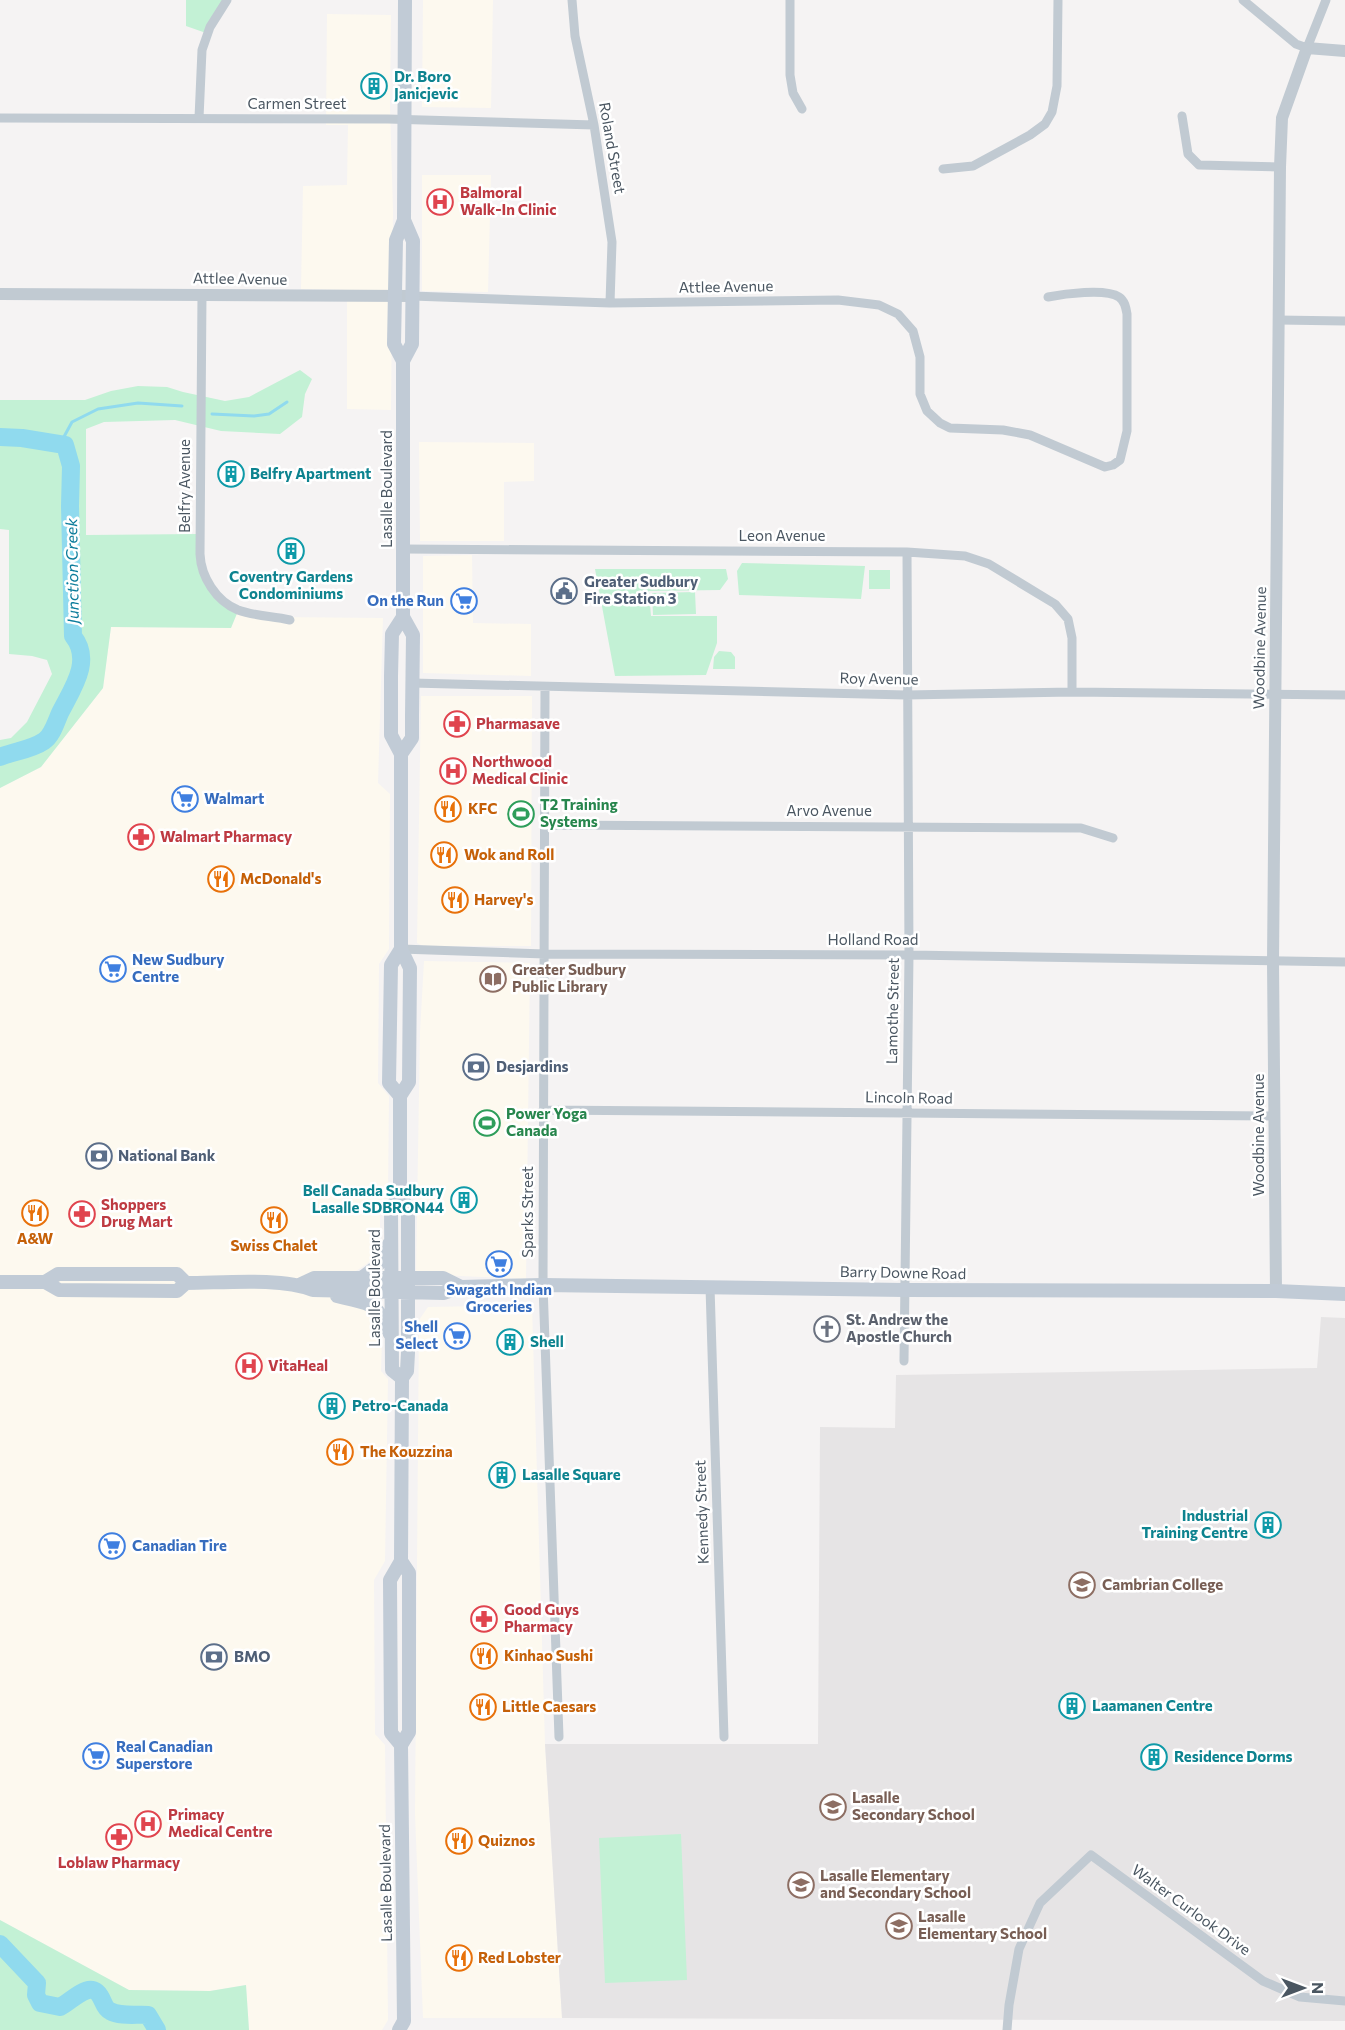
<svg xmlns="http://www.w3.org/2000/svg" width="1345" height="2030" font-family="Commissioner,sans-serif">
  <rect width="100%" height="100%" fill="#f5f3f3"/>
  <path fill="#fdf9ef" d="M 423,0 L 493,0 L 491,108 L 422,107 Z
    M 327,14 L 391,15 L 390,108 L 393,211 L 391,410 L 347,409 L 347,290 L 301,289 L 303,186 L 347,185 L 348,125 L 326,125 Z
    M 422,175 L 491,175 L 488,292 L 422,291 Z
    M 419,442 L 534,443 L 534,481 L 504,482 L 504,541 L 420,541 Z
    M 472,555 L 473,623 L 531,624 L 531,676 L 423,673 L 423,556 Z
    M 238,611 L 276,617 L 383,618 L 378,783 L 390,794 L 389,949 L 379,964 L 378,1083 L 389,1096 L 388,1193 L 380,1208 L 380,1234 L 373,1257 L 368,1263 L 347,1277 L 353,1301 L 366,1308 L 382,1338 L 381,1371 L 388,1379 L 385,1561 L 374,1580 L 375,1734 L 385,1745 L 388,2020 L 382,2030 L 249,2030 L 246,1985 L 210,1991 L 129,1990 L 0,1920 L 0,788 L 41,767 L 103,688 L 111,627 L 231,628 Z
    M 421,696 L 532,696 L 531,946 L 423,946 L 417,943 Z
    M 424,961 L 530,963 L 526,1279 L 416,1274 L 420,1032 Z
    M 532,1305 L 545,1744 L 562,2018 L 423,2018 L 415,1814 L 419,1320 L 428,1307 Z"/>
  <path fill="#e6e4e5" d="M 1321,1317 L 1345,1318 L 1345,2021 L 562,2018 L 545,1744 L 818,1744 L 820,1427 L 895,1428 L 896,1375 L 1317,1368 Z"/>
  <path fill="#c3f1d5" d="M 186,0 L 225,0 L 206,33 L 186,26 Z
    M 300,370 L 312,379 L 305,394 L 302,417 L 280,434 L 221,431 L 175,420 L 104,422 L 86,429 L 86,535 L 199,534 L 202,575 L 238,611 L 231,628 L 111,627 L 103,688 L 41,767 L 0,788 L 0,740 L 11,738 L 27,722 L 52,674 L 47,660 L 32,656 L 9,654 L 9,530 L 0,529 L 0,400 L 85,400 L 111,391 L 138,386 L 167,387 L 183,392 L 225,401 L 249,397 Z
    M 742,563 L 865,566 L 861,599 L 739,595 L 737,571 Z
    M 595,569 L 726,569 L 728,579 L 720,590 L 649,591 L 651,616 L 717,616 L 717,643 L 706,675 L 615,676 Z
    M 869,570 L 890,570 L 890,589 L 869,589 Z
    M 695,592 L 696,614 L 653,615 L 652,593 Z
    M 719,651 L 731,652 L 735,657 L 735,669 L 713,669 L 714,657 Z
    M 681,1834 L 687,1980 L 605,1983 L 599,1838 Z
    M 0,1920 L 129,1990 L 210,1991 L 246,1985 L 249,2030 L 0,2030 Z"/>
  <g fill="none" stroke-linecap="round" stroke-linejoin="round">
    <path stroke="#90daee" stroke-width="3" d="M 212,414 L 254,416 L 269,414 L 287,402
      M 60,444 L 72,422 L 98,409 L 138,403 L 182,406"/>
    <path stroke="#90daee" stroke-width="18" d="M 0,437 L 22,438 L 65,445 L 71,466 L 70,506 L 73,636 C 93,661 72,689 60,713 C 56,722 52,736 44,741 C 31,750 14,751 0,757
      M 0,1944 L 37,1983 L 36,1995 L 40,2003 L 60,2007 C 71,2002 90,1979 100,1996 C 104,2002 104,2008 110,2011 C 121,2017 137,2014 148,2015 L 157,2030"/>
    <path stroke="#c1cad2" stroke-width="9" d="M 572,0 L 575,36 L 594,125 L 612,242 L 610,303
      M 790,0 L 790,75 L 793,93 L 802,109
      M 1243,0 L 1296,44 L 1307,48 L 1326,0
      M 1182,116 L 1188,154 L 1199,165 L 1280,167
      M 0,118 L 388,119 L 594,125
      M 199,118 L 202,50 L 210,27 L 227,0
      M 943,169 L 973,166 L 1030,135 L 1045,124 L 1052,112 L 1057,86 L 1058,0
      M 202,294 L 200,554 C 201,577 216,601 238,610 C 254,616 273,616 290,620
      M 412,296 L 610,303 L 838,300 L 879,305 L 898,314 L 913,331 L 920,357 L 920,394 L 927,411 L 940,423 L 950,428 L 1003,430 L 1030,435 L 1105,467 L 1113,465 L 1120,460 L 1127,431 L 1127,314 C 1126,308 1125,301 1119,297 C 1106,288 1063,294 1048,297
      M 1278,320 L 1345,321
      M 403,549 L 907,552 L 965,556 L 989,564 L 1055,604 L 1068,619 L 1072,638 L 1072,692
      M 412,683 L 906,695 L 1072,692 L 1345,695
      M 545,687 L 543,1285 L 559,1737
      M 543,825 L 1081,828 L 1113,838
      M 401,949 L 545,954 L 909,955 L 1345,962
      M 543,1110 L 1274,1116
      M 710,1287 L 724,1737
      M 904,1361 L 909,955 L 907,552
      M 1007,2030 L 1009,2005 L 1019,1949 L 1040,1903 L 1091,1855 L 1263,1981 L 1300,1997 L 1345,2001"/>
    <path stroke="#c1cad2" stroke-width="12" d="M 0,294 L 412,296
      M 1276,1291 L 1273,962 L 1280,167 L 1282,118 L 1307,48 L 1345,51"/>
    <path stroke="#c1cbd6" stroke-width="14" d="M 403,361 L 412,344 L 413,241 L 404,220
      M 401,754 L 412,738 L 412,716 L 413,635 L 403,617 L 403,361 L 394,344 L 396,240 L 404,220 L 405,0
      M 400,1096 L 389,1083 L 391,965 L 401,949
      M 400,1194 L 391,1209 L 392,1370 L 402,1378
      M 363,1277 C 378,1266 383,1262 389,1244
      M 0,1282 L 45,1282 L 59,1290 L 177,1291 L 186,1283 C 222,1283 280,1277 313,1290 L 444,1293 L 461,1287 L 543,1285 L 904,1290 L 1276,1291 L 1345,1294
      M 45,1282 L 58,1274 L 177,1274 L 186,1283
      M 299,1285 L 314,1278 L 443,1278 L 461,1287
      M 337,1296 C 371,1305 375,1299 390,1334
      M 401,1745 L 391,1733 L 390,1580 L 401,1561 L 402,1378 L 407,1371 L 408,1353 L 408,1210 L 400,1194 L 400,1096 L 409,1082 L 410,968 L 401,949 L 401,754 L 391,735 L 391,676 L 392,634 L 403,617
      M 399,2030 L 404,2021 L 401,1745 L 409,1732 L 409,1573 L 401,1561"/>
  </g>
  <defs>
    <g id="building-ring" transform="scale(1.35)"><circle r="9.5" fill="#fff" stroke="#0f9aa8" stroke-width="1.5"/><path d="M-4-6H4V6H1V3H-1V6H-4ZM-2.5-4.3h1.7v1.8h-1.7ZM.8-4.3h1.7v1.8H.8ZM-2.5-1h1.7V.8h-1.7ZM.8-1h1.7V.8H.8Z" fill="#0f9aa8"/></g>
    <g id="hospital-ring" transform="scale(1.35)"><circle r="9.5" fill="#fff" stroke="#e0444e" stroke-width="1.5"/><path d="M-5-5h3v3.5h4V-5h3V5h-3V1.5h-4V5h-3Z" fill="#e0444e"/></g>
    <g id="civic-ring" transform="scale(1.35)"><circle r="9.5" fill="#fff" stroke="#5c6f8a" stroke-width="1.5"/><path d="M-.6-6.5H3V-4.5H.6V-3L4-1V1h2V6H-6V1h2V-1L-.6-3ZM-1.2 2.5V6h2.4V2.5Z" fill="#5c6f8a"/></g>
    <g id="supermarket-ring" transform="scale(1.35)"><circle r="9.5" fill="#fff" stroke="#3f7fe0" stroke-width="1.5"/><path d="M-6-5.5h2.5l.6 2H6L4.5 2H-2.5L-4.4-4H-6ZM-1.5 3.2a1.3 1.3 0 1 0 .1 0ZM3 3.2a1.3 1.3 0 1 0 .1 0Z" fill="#3f7fe0"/></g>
    <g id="pharmacy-ring" transform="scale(1.35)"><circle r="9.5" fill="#fff" stroke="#e0444e" stroke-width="1.5"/><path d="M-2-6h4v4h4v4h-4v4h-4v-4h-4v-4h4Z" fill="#e0444e"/></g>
    <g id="restaurant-ring" transform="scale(1.35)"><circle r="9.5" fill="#fff" stroke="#e8710a" stroke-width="1.5"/><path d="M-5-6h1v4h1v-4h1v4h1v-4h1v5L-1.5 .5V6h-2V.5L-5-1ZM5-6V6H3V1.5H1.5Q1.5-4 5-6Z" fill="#e8710a"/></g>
    <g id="stadium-ring" transform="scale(1.35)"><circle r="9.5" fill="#fff" stroke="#2e9e5b" stroke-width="1.5"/><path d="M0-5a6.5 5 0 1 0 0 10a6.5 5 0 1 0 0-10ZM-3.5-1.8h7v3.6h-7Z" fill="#2e9e5b"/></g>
    <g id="library-ring" transform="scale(1.35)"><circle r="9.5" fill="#fff" stroke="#8d6e63" stroke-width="1.5"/><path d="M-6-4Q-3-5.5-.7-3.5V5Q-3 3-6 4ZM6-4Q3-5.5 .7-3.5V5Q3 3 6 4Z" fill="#8d6e63"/></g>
    <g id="bank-ring" transform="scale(1.35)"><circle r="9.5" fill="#fff" stroke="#5c6f8a" stroke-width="1.5"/><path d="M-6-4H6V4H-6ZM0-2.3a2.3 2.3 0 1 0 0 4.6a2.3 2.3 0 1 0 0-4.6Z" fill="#5c6f8a"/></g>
    <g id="church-ring" transform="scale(1.35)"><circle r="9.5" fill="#fff" stroke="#6b7280" stroke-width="1.5"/><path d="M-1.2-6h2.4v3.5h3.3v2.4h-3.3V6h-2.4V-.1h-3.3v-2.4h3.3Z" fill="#6b7280"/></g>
    <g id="university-ring" transform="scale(1.35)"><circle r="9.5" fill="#fff" stroke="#8d6e63" stroke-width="1.5"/><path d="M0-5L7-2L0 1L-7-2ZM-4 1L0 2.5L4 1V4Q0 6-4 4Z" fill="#8d6e63"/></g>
    <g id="school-ring" transform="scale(1.35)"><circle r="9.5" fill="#fff" stroke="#8d6e63" stroke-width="1.5"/><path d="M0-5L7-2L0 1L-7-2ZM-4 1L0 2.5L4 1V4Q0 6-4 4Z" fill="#8d6e63"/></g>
  </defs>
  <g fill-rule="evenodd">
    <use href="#building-ring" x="374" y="86"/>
    <use href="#hospital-ring" x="440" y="202"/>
    <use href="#building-ring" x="231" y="474"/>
    <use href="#building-ring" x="291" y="551"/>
    <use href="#civic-ring" x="564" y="591"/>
    <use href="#supermarket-ring" x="464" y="601"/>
    <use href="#pharmacy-ring" x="457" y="724"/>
    <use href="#hospital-ring" x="453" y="771"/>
    <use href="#supermarket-ring" x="185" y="799"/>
    <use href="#restaurant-ring" x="448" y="809"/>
    <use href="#stadium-ring" x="521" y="814"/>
    <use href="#pharmacy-ring" x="141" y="837"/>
    <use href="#restaurant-ring" x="444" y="855"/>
    <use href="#restaurant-ring" x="221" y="879"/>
    <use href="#restaurant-ring" x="455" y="900"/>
    <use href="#supermarket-ring" x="113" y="969"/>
    <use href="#library-ring" x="493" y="979"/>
    <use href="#bank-ring" x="476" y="1067"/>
    <use href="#stadium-ring" x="487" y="1123"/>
    <use href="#bank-ring" x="99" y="1156"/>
    <use href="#building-ring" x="464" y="1200"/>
    <use href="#restaurant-ring" x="35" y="1213"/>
    <use href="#pharmacy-ring" x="82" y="1214"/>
    <use href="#restaurant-ring" x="274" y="1220"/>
    <use href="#supermarket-ring" x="499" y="1264"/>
    <use href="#church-ring" x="827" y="1329"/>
    <use href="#supermarket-ring" x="457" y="1336"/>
    <use href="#building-ring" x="510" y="1342"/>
    <use href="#hospital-ring" x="249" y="1366"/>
    <use href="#building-ring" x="332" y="1406"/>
    <use href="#restaurant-ring" x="340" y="1452"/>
    <use href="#building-ring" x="502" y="1475"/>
    <use href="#building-ring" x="1268" y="1525"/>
    <use href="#supermarket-ring" x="112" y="1546"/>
    <use href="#university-ring" x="1082" y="1585"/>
    <use href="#pharmacy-ring" x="484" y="1619"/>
    <use href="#restaurant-ring" x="484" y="1656"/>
    <use href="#bank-ring" x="214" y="1657"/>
    <use href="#building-ring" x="1072" y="1706"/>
    <use href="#restaurant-ring" x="483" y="1707"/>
    <use href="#supermarket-ring" x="96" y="1756"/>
    <use href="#building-ring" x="1154" y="1757"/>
    <use href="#school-ring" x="833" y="1807"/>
    <use href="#hospital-ring" x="148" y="1824"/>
    <use href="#pharmacy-ring" x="119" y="1837"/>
    <use href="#restaurant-ring" x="459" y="1841"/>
    <use href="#school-ring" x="801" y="1885"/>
    <use href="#school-ring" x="899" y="1926"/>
    <use href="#restaurant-ring" x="459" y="1958"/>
  </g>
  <g text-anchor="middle" stroke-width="5" stroke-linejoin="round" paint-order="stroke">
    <g font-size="15" font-weight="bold" fill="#0d838f" stroke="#fff" text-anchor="start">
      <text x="394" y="82">Dr. Boro<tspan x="394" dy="17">Janicjevic</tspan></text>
      <text x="250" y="479">Belfry Apartment</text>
      <text x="291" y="582" text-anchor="middle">Coventry Gardens<tspan x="291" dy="17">Condominiums</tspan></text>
      <text x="444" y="1196" text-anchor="end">Bell Canada Sudbury<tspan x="444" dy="17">Lasalle SDBRON44</tspan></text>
      <text x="530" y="1347">Shell</text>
      <text x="352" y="1411">Petro-Canada</text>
      <text x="522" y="1480">Lasalle Square</text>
      <text x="1248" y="1521" text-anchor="end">Industrial<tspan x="1248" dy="17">Training Centre</tspan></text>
      <text x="1092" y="1711">Laamanen Centre</text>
      <text x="1174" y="1762">Residence Dorms</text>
    </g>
    <g font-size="15" fill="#4a5661" stroke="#fff">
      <text x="297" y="109">Carmen Street</text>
      <text transform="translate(612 148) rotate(80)" y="5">Roland Street</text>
      <text transform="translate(240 279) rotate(1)" y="5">Attlee Avenue</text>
      <text transform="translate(726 287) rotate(-1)" y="5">Attlee Avenue</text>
      <text transform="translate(185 486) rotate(-90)" y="5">Belfry Avenue</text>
      <text transform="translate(387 489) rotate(-90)" y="5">Lasalle Boulevard</text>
      <text x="782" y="541">Leon Avenue</text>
      <text transform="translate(1260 648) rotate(-89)" y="5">Woodbine Avenue</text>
      <text transform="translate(879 679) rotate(1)" y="5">Roy Avenue</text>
      <text x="829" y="816">Arvo Avenue</text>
      <text x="873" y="945">Holland Road</text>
      <text transform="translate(893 1011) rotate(-89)" y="5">Lamothe Street</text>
      <text transform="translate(909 1098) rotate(1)" y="5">Lincoln Road</text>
      <text transform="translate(1259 1135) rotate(-90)" y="5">Woodbine Avenue</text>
      <text transform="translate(528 1212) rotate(-90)" y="5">Sparks Street</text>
      <text transform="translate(903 1273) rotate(1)" y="5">Barry Downe Road</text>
      <text transform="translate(375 1288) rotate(-90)" y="5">Lasalle Boulevard</text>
      <text transform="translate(702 1512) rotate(-92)" y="5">Kennedy Street</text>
      <text transform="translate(386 1883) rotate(-91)" y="5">Lasalle Boulevard</text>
      <text transform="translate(1191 1910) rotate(36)" y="5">Walter Curlook Drive</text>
    </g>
    <g font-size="15" font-weight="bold" fill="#be3a42" stroke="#fff" text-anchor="start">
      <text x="460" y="198">Balmoral<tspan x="460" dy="17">Walk-In Clinic</tspan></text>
      <text x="476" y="729">Pharmasave</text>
      <text x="472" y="767">Northwood<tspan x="472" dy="17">Medical Clinic</tspan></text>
      <text x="160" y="842">Walmart Pharmacy</text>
      <text x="101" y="1210">Shoppers<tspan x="101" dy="17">Drug Mart</tspan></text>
      <text x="268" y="1371">VitaHeal</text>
      <text x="504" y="1615">Good Guys<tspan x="504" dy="17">Pharmacy</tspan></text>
      <text x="168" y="1820">Primacy<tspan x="168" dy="17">Medical Centre</tspan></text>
      <text x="119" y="1868" text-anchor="middle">Loblaw Pharmacy</text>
    </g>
    <g font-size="15" font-weight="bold" fill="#4e5e75" stroke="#fff" text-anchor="start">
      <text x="584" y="587">Greater Sudbury<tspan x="584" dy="17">Fire Station 3</tspan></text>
      <text x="496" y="1072">Desjardins</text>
      <text x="118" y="1161">National Bank</text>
      <text x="234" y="1662">BMO</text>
    </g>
    <g font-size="15" font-weight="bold" fill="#366cbe" stroke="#fff" text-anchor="start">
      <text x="444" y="606" text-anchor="end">On the Run</text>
      <text x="204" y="804">Walmart</text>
      <text x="132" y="965">New Sudbury<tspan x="132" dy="17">Centre</tspan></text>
      <text x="499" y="1295" text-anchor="middle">Swagath Indian<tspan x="499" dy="17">Groceries</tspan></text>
      <text x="438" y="1332" text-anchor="end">Shell<tspan x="438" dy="17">Select</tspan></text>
      <text x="132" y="1551">Canadian Tire</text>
      <text x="116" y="1752">Real Canadian<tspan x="116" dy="17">Superstore</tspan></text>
    </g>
    <g font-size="15" font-weight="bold" fill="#27864d" stroke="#fff" text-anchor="start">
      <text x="540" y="810">T2 Training<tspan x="540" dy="17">Systems</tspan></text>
      <text x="506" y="1119">Power Yoga<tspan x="506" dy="17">Canada</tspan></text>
    </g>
    <g font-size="15" font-weight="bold" fill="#c56008" stroke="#fff" text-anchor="start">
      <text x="468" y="814">KFC</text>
      <text x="464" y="860">Wok and Roll</text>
      <text x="240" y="884">McDonald's</text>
      <text x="474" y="905">Harvey's</text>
      <text x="35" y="1244" text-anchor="middle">A&amp;W</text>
      <text x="274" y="1251" text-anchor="middle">Swiss Chalet</text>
      <text x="360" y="1457">The Kouzzina</text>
      <text x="504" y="1661">Kinhao Sushi</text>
      <text x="502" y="1712">Little Caesars</text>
      <text x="478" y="1846">Quiznos</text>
      <text x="478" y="1963">Red Lobster</text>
    </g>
    <g font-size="15" font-weight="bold" fill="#785e54" stroke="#fff" text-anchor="start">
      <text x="512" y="975">Greater Sudbury<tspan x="512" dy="17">Public Library</tspan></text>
      <text x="1102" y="1590">Cambrian College</text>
      <text x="852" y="1803">Lasalle<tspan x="852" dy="17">Secondary School</tspan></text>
      <text x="820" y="1881">Lasalle Elementary<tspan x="820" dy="17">and Secondary School</tspan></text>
      <text x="918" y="1922">Lasalle<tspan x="918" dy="17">Elementary School</tspan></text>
    </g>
    <g font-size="15" font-weight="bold" fill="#5b616d" stroke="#fff" text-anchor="start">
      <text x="846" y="1325">St. Andrew the<tspan x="846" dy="17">Apostle Church</tspan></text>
    </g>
    <g font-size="16" font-style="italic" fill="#0c7c9b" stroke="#fff">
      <text transform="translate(72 571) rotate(-91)" y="6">Junction Creek</text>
    </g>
  </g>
  <g transform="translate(1303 1988) rotate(90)" stroke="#ffffff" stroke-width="4.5" paint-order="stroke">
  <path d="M0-4.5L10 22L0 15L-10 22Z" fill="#4a5661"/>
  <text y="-9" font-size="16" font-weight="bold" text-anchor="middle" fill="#4a5661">N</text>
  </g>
</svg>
